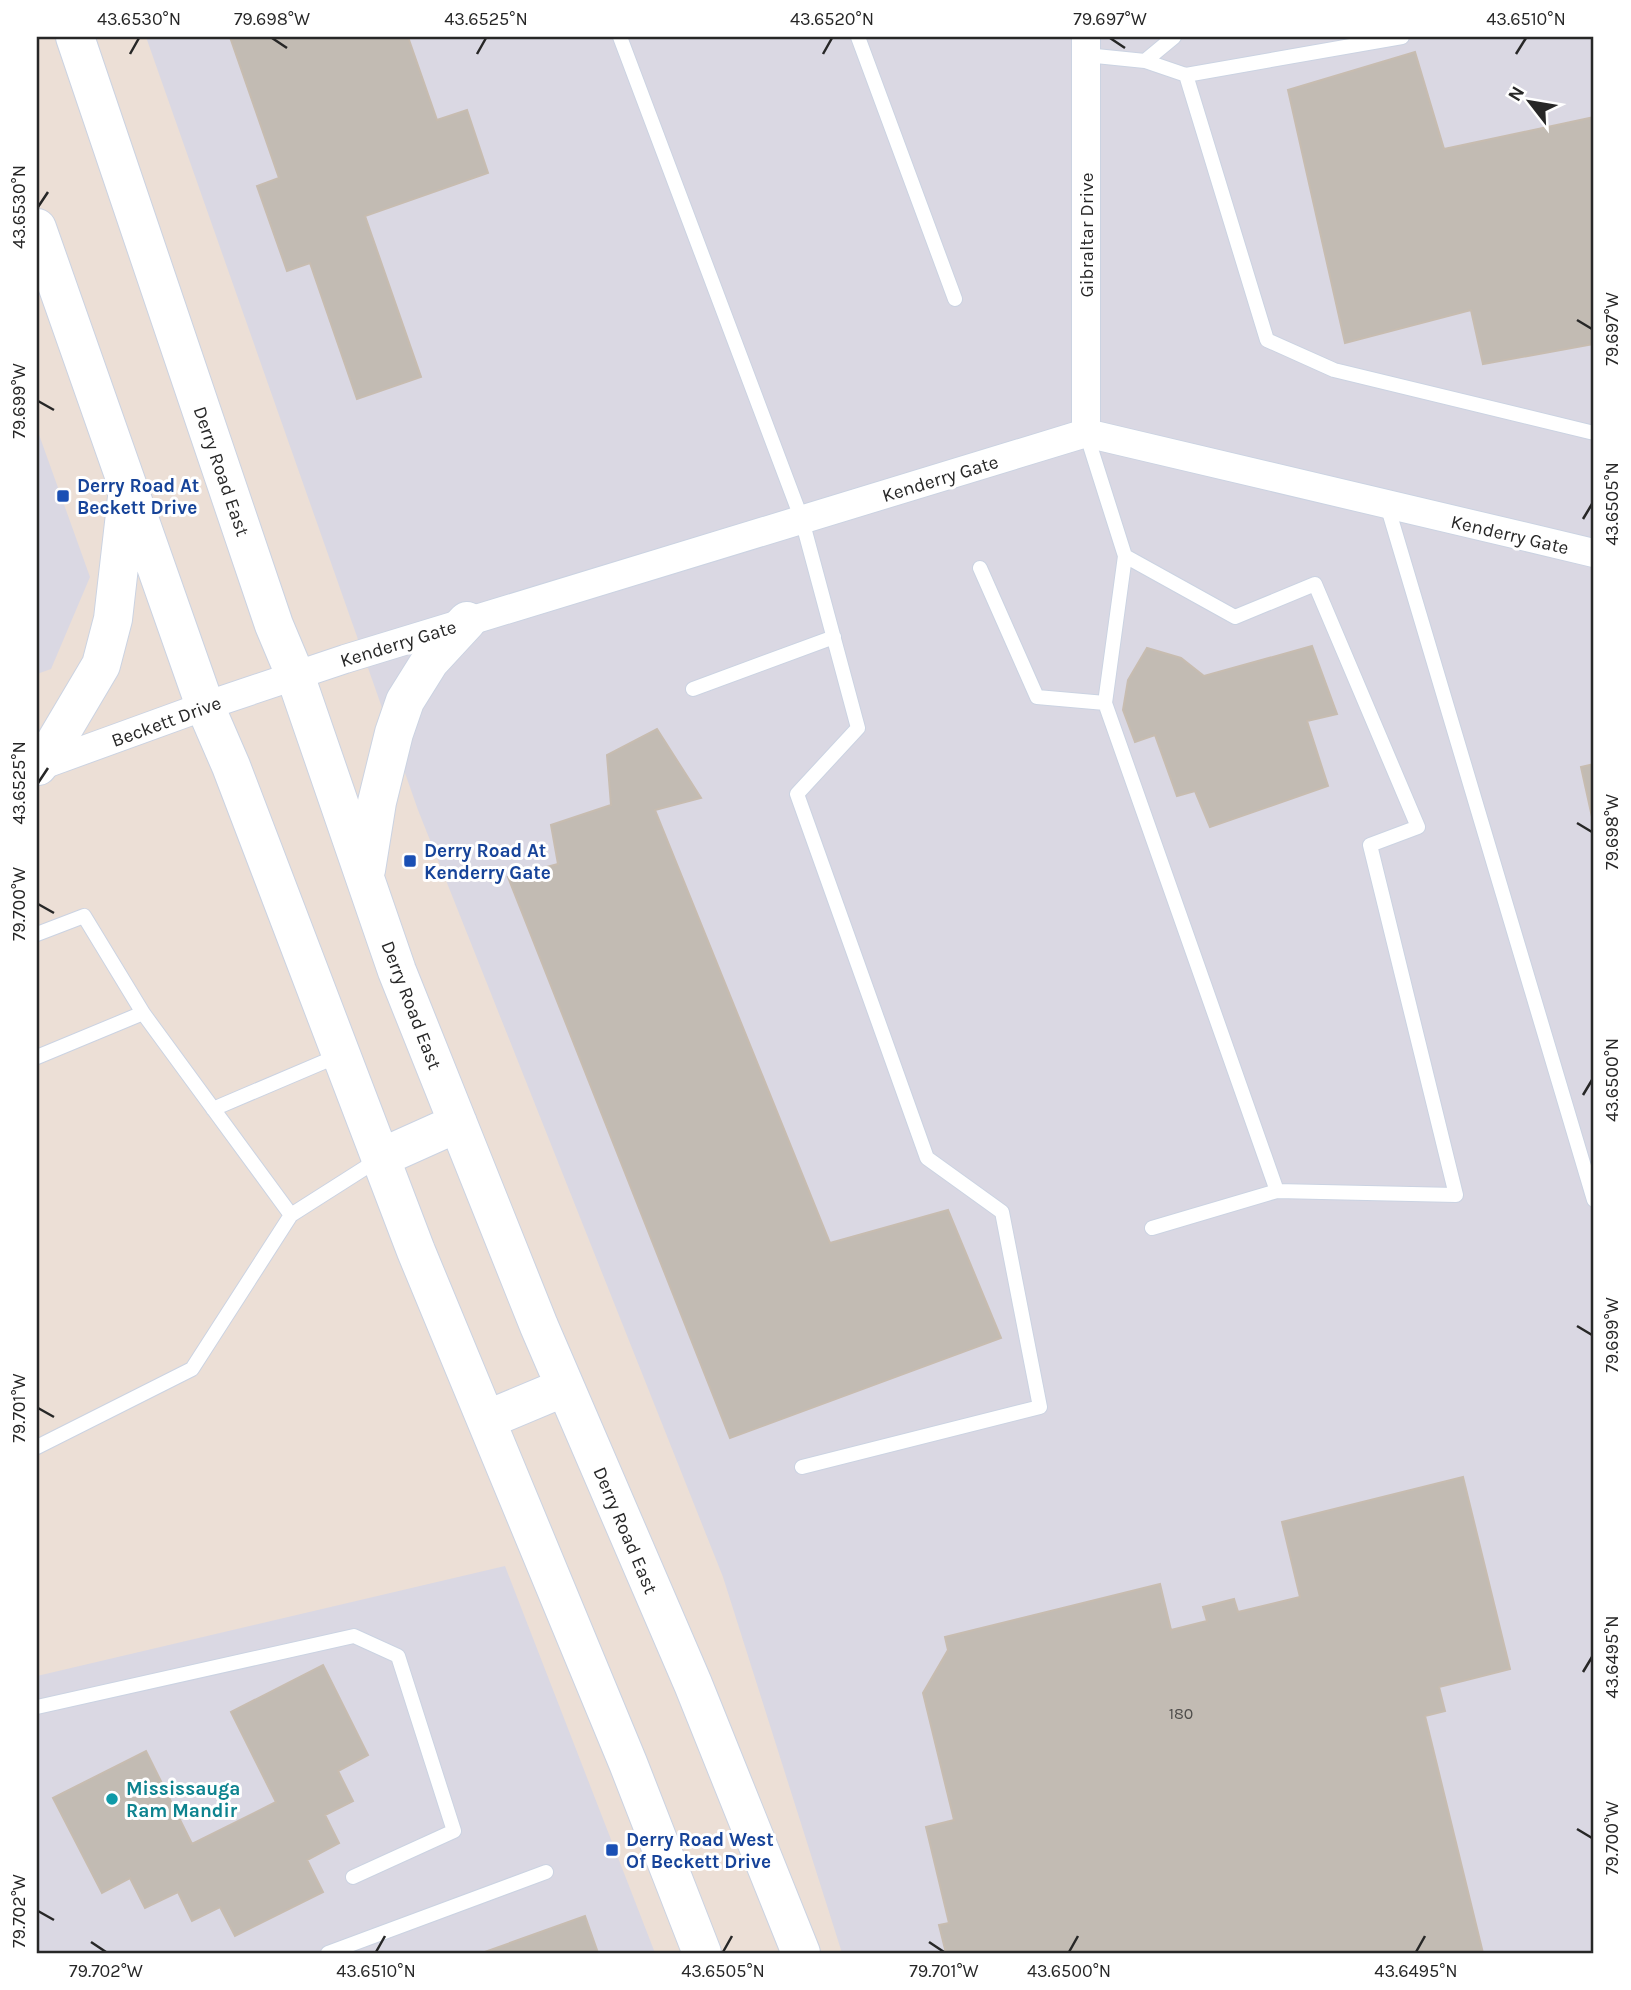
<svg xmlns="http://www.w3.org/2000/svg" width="1631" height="1990" font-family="Karla,sans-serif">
  <rect width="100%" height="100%" fill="#ecdfd6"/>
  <path fill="#dad8e3" d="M 146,37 L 1594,37 L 1594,1953 L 842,1953 L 723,1577 L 418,810 Z
    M 37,429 L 90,577 L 51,669 L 37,674 Z
    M 505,1566 L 655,1953 L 37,1953 L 37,1676 Z"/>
  <path fill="#c2bbb3" stroke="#c7bcb0" stroke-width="2" d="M 230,37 L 408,37 L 437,120 L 467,110 L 488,173 L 365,216 L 421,377 L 357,399 L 310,263 L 287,271 L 257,186 L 279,178 Z
    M 1415,52 L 1444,149 L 1594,117 L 1594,344 L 1483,364 L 1471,310 L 1345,343 L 1288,90 Z
    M 1312,646 L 1337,714 L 1307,721 L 1328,786 L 1210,827 L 1195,791 L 1177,796 L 1155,735 L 1135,742 L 1123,710 L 1128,680 L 1147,648 L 1181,658 L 1204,676 Z
    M 657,729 L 701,798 L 655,810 L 830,1243 L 948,1210 L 1001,1338 L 730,1438 L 508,877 L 558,864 L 551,825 L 611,805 L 607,755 Z
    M 1594,764 L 1594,826 L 1581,767 Z
    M 1463,1477 L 1510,1669 L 1439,1687 L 1445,1711 L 1425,1716 L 1483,1953 L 946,1953 L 939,1925 L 949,1923 L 926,1827 L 954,1820 L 923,1693 L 948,1650 L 945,1637 L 1160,1584 L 1171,1630 L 1207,1621 L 1203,1607 L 1234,1599 L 1238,1612 L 1300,1597 L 1282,1522 Z
    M 323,1665 L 368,1755 L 338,1771 L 353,1801 L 325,1815 L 339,1843 L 307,1860 L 323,1892 L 235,1936 L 220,1907 L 192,1921 L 178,1892 L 145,1908 L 130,1878 L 102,1893 L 53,1798 L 146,1751 L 192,1844 L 276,1802 L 231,1712 Z
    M 585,1916 L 598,1953 L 482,1953 Z"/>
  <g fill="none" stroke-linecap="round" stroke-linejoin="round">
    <g stroke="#cbd3e2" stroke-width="16">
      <path id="service" d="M 620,37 L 802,520 L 858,728 L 797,794 L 927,1158 L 1002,1212 L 1040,1407 L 802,1467
        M 858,37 L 955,299
        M 1086,55 L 1145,61 L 1186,75 L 1402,37
        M 1145,61 L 1174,37
        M 1186,75 L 1267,340 L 1334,370 L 1594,433
        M 1086,433 L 1125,556 L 1105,703 L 1277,1191 L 1456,1195 L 1370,845 L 1418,827 L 1315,584 L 1235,617 L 1125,556
        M 1387,505 L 1594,1200
        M 980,568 L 1037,697 L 1105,703
        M 693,689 L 834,637
        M 37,934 L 84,916 L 143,1013 L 291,1215
        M 37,1057 L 143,1013
        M 213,1109 L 340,1055
        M 1152,1228 L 1277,1191
        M 37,1447 L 192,1369 L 291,1215 L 379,1159
        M 37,1707 L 354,1636 L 398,1656 L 454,1831 L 353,1877
        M 328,1953 L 546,1872"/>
    </g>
    <g stroke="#cbd3e2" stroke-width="30">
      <path id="minor" d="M 1086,433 L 1086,37
        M 37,767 L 205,706 L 345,659 L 1086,433 L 1594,553"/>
    </g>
    <g stroke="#cbd3e2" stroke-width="40">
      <path id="secondary" d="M 75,37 L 274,625 L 295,675 L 397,971 L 539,1326 L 693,1684 L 801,1953
        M 37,228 L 205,706 L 231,766 L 416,1251 L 628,1763 L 702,1953
        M 38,766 L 56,741 L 101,665 L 113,619 L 127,497
        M 366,870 L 377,802 L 394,733 L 405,701 L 430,661 L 467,621
        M 380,1158 L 458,1123
        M 486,1420 L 565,1387"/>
    </g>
    <use href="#service" stroke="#fff" stroke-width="14"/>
    <use href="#minor" stroke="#fff" stroke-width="28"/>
    <use href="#secondary" stroke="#fff" stroke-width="38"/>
  </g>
  <path fill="none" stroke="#272727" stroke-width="2.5" d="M 272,38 L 287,48M 1110,38 L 1125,48M 130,54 L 139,38M 477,54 L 486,38M 823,54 L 832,38M 1516,54 L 1526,38M 38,207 L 48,192M 1577,320 L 1592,329M 38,401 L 54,410M 1583,519 L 1592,504M 38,783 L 48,768M 1577,823 L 1592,832M 38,904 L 54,913M 1583,1095 L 1592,1080M 1577,1326 L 1592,1335M 38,1408 L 54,1417M 1583,1672 L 1592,1657M 1577,1829 L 1592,1838M 38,1911 L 54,1920M 91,1942 L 106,1952M 929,1942 L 944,1952M 376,1952 L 385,1936M 723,1952 L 732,1936M 1069,1952 L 1078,1936M 1416,1952 L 1425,1936"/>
  <g fill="#1a4fb4" stroke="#fff" stroke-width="2.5">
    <rect x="56" y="489" width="14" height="14" rx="3.5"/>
    <rect x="403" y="854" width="14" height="14" rx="3.5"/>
    <rect x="605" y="1843" width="14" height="14" rx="3.5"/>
  </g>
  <circle fill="#0f9aa8" stroke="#fff" stroke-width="2.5" cx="112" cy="1799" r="7"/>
  <g text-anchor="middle" stroke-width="6" stroke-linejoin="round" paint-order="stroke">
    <g font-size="16" fill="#4e4c4a">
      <text x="1181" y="1719">180</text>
    </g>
    <g font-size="19" fill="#272727" stroke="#fff">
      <text transform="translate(1086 235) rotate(-90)" y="7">Gibraltar Drive</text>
      <text transform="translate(222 471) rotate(71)" y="7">Derry Road East</text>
      <text transform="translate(940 478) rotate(-17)" y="7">Kenderry Gate</text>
      <text transform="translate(1510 534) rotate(13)" y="7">Kenderry Gate</text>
      <text transform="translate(398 643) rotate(-17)" y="7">Kenderry Gate</text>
      <text transform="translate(166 721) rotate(-20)" y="7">Beckett Drive</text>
      <text transform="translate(412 1005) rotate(69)" y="7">Derry Road East</text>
      <text transform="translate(626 1530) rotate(67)" y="7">Derry Road East</text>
    </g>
    <g font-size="19" font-weight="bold" fill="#164399" stroke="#fff" text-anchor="start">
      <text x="77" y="492">Derry Road At<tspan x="77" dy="22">Beckett Drive</tspan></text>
      <text x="424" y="857">Derry Road At<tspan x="424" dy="22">Kenderry Gate</tspan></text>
      <text x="626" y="1846">Derry Road West<tspan x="626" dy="22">Of Beckett Drive</tspan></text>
    </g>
    <g font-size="19" font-weight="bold" fill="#0d838f" stroke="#fff" text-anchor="start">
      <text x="126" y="1795">Mississauga<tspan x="126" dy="22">Ram Mandir</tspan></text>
    </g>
  </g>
  <rect width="1631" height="1990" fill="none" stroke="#ffffff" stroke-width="77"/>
  <g transform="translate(1530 102) rotate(301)" stroke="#ffffff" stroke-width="5" paint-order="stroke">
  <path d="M0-5L12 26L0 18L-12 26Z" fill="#272727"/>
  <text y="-10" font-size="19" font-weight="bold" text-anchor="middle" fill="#272727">N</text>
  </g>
  <rect x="38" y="38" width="1554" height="1914" fill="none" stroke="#272727" stroke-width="2.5"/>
  <g font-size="18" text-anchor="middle" fill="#272727">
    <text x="139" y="25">43.6530°N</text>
    <text x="272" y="25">79.698°W</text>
    <text x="486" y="25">43.6525°N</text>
    <text x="832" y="25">43.6520°N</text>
    <text x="1110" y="25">79.697°W</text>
    <text x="1526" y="25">43.6510°N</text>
    <text transform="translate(19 207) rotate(-90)" y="6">43.6530°N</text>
    <text transform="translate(1612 329) rotate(-90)" y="6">79.697°W</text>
    <text transform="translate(19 401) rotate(-90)" y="6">79.699°W</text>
    <text transform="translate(1612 504) rotate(-90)" y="6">43.6505°N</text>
    <text transform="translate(19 783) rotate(-90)" y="6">43.6525°N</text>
    <text transform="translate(1612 832) rotate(-90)" y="6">79.698°W</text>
    <text transform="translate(19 904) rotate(-90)" y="6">79.700°W</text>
    <text transform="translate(1612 1080) rotate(-90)" y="6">43.6500°N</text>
    <text transform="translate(1612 1335) rotate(-90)" y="6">79.699°W</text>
    <text transform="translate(19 1408) rotate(-90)" y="6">79.701°W</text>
    <text transform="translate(1612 1657) rotate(-90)" y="6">43.6495°N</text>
    <text transform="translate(1612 1838) rotate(-90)" y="6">79.700°W</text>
    <text transform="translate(19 1911) rotate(-90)" y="6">79.702°W</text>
    <text x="106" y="1977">79.702°W</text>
    <text x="376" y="1977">43.6510°N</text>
    <text x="723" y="1977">43.6505°N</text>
    <text x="944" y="1977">79.701°W</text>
    <text x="1069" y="1977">43.6500°N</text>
    <text x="1416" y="1977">43.6495°N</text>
  </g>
</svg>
